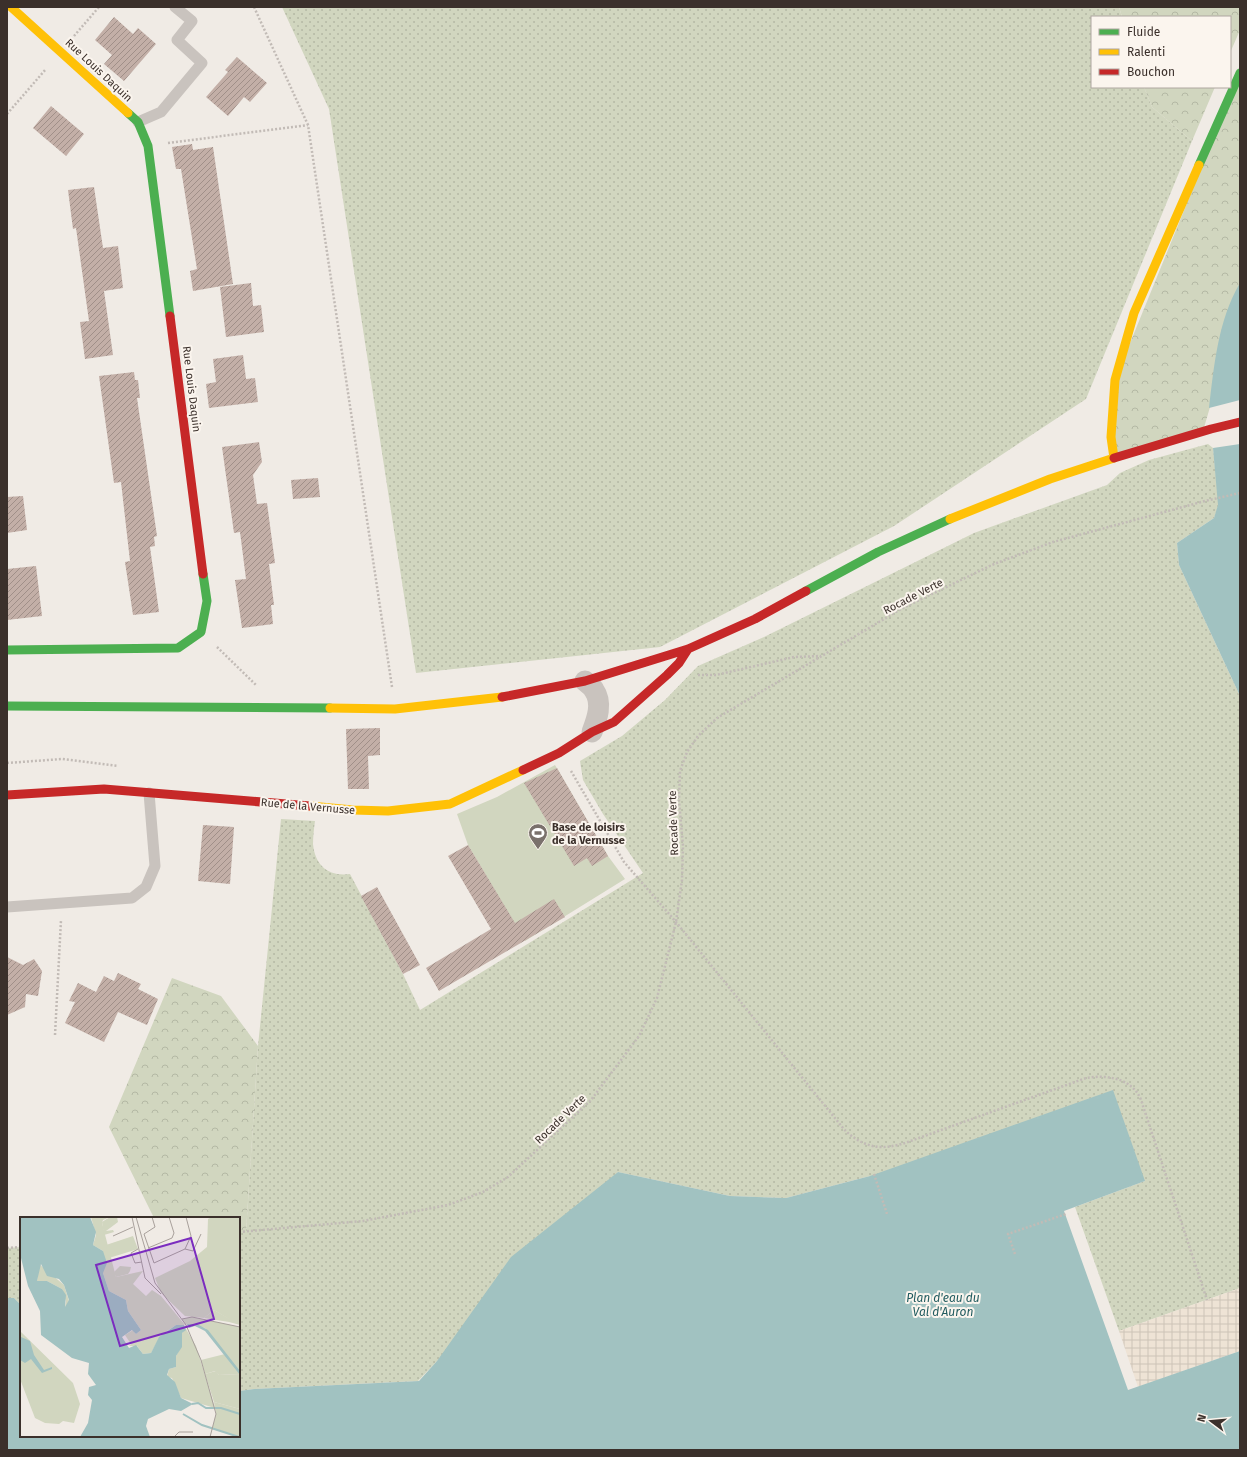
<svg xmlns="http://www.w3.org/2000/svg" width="1247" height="1457" font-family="'Fira Sans',sans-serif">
  <defs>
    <pattern id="grass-dots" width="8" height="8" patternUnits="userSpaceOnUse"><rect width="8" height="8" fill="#d1d6bf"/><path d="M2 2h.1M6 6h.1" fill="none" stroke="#b4b8a4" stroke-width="1.8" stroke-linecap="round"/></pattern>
    <pattern id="forest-crowns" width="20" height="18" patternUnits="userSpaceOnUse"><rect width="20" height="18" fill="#d1d6bf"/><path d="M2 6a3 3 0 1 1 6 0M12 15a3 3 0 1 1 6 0" fill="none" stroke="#b4b8a4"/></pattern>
    <pattern id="plaza-grid" width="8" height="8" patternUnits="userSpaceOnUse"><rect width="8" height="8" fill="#eee3d5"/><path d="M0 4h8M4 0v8" fill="none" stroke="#cdc3b7"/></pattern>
    <pattern id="building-hatch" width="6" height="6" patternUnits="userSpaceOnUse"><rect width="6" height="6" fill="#c3afa7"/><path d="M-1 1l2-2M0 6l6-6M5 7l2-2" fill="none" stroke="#a08f88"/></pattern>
  </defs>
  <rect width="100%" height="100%" fill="#f0ebe5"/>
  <path fill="url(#grass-dots)" d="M 282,7 L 1119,7 L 1122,17 L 1092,17 L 1092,87 L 1144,87 L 1152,107 L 1192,141 L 1086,399 L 894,526 L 660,647 L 416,673 L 329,109 Z
    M 1208,444 L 1213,448 L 1219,505 L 1214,518 L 1177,543 L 1179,565 L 1240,696 L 1240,1288 L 1119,1331 L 1075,1207 L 1145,1181 L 870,1176 L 786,1198 L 730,1196 L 618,1172 L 418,1381 L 254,1389 L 239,1391 L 239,1232 L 246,1232 L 258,1046 L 281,819 L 315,821 C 314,828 313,837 313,844 C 315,866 329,877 350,874 L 403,974 L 420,1010 L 643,873 L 603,814 L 583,780 L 580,761 L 622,736 L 665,700 L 698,666 L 764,637 L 974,533 L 1107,485 L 1120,473 L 1149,460 Z
    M 21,1247 L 21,1305 L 14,1298 L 7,1298 L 7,1248 Z"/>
  <path fill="url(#forest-crowns)" d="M 1119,7 L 1240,7 L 1240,30 L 1230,53 L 1230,17 L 1122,17 Z
    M 1240,73 L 1240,315 L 1232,332 L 1203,431 L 1114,458 L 1115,380 Z
    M 1144,87 L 1215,87 L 1192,141 L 1152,107 Z
    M 172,978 L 221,996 L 258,1046 L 246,1232 L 239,1232 L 239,1218 L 154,1218 L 109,1127 Z"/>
  <path fill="#d1d6bf" d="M 555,765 L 608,856 L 625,879 L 525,941 L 468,845 L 457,814 L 497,797 Z"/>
  <path fill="url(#plaza-grid)" d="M 1240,1288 L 1240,1351 L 1138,1387 L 1119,1331 Z"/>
  <path fill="#a1c2c1" d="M 1240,283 L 1240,400 L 1209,408 C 1214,366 1218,320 1240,283 Z
    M 1240,444 L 1240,696 L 1179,565 L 1177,543 L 1214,518 L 1218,505 L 1213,448 Z
    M 1113,1090 L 1145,1181 L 1064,1211 L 1128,1390 L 1240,1351 L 1240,1450 L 7,1450 L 7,1298 L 14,1298 L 21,1305 L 21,1436 L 239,1436 L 239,1391 L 254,1389 L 419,1381 L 437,1361 L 511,1257 L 618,1172 L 730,1196 L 786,1198 L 870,1176 Z"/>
  <path fill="url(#building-hatch)" d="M 114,17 L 133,34 L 138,28 L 156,44 L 124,81 L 104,64 L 112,55 L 95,40 Z
    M 237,57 L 267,83 L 250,102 L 244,97 L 228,116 L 206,97 L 228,72 L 225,70 Z
    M 51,106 L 84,134 L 66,156 L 33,128 Z
    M 192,144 L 193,150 L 213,147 L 233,284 L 193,291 L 190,271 L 197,269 L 181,169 L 176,169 L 172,147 Z
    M 94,187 L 103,248 L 118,246 L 123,288 L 104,291 L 113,355 L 85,359 L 80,322 L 89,321 L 76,228 L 73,229 L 68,190 Z
    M 251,283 L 253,306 L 261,305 L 264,332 L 226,337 L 220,287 Z
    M 243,355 L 246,379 L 255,378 L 258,402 L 209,408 L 206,384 L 216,382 L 213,359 Z
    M 134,372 L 135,380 L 138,380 L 140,398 L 137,398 L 157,536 L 154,537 L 155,546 L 150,547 L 159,612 L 133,615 L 125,562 L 130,561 L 121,482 L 114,483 L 99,376 Z
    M 259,442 L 262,462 L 253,475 L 257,504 L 267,503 L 275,563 L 269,564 L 274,605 L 271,605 L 273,624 L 242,628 L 235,580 L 246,579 L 240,532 L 234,533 L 222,447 Z
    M 318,478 L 320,497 L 293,499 L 291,480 Z
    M 23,496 L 27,530 L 7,533 L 7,497 Z
    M 36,566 L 42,616 L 7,620 L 7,569 Z
    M 380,728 L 380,755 L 368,756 L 369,789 L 348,789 L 346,729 Z
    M 557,768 L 608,856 L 592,866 L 587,858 L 574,866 L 524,783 Z
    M 203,825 L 234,827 L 230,884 L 198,881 Z
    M 468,845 L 515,923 L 554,899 L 565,917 L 439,991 L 426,968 L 491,929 L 448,856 Z
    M 377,887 L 420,965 L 403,974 L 361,896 Z
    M 7,957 L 23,965 L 34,959 L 42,971 L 38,996 L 26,994 L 25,1007 L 7,1015 Z
    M 118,973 L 141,984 L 138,989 L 158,999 L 147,1025 L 118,1012 L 104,1042 L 65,1023 L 75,1002 L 69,1001 L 78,983 L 96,992 L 104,976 L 114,981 Z"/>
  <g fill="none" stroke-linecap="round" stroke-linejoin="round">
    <path stroke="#c2bbb6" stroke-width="2.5" stroke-dasharray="2 2" stroke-linecap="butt" d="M 254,7 L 308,125 L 392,687
      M 74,36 L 99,7
      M 7,114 L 46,69
      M 168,143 L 308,125
      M 217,647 L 256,685
      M 698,675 L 716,675 L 794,657 L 821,656
      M 7,763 L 62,759 L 118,766
      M 571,771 L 624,862 L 676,922 L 843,1128 C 853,1139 867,1147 882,1147 C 890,1147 898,1145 905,1143 L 1086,1078 C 1104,1075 1127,1077 1138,1094 C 1140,1097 1142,1102 1143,1106 L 1207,1300
      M 55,1035 L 61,920
      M 874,1174 L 887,1214
      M 239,1232 L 363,1221 L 448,1205 L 483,1192 L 508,1177 L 591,1100 L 639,1036 L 657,998 L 676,922 L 682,880 L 683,846 L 679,801 L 680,771 L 687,752 L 698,736 L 717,718 L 901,609 L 994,564 L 1053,542 L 1205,501 L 1240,493
      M 7,1248 L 21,1247
      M 1015,1254 L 1008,1234 L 1066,1214"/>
    <path stroke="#c9c3be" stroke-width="11" d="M 138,122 L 161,112 L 202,63 L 177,40 L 192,21 L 175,7
      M 7,907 L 132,898 L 146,887 L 155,866 L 149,793"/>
    <path stroke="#c9c3be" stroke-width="21" d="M 585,681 C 588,684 592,686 594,690 C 603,703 597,719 592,732"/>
    <path stroke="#4caf50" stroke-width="9" d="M 128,113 L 138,122 L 148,146 L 170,316
      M 1199,165 L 1240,73
      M 806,591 L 878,552 L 950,519
      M 7,650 L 178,648 L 201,632 L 207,601 L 203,574
      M 7,706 L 330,708"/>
    <path stroke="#ffc107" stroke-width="9" d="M 11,7 L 128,113
      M 1114,458 L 1111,437 L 1115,380 L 1134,313 L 1199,165
      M 950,519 L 1050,479 L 1114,458
      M 330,708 L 395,709 L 502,697
      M 310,806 L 353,810 L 388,811 L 450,804 L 523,770"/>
    <path stroke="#c62828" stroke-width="9" d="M 170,316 L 203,574
      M 1114,458 L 1211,429 L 1240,422
      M 502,697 L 585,681 L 688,649 L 755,619 L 806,591
      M 523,770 L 559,753 L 592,732 L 614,722 L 667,675 L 679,663 L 688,649
      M 7,795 L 104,789 L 310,806"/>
  </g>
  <defs>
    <g id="stadium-pin" transform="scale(1)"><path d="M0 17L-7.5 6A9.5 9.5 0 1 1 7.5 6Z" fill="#7a716c" stroke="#fbf5ee"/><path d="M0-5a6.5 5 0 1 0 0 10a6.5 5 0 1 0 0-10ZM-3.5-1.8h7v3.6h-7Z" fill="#fff"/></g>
  </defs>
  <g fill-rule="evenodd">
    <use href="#stadium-pin" x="538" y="833"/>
  </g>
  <g text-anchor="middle" stroke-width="4" stroke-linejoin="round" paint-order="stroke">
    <g font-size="11" fill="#3b302b" stroke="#fbf5ee">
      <text transform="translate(99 70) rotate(43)" y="4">Rue Louis Daquin</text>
      <text transform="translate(192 389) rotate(83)" y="4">Rue Louis Daquin</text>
      <text transform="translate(913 596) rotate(-27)" y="4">Rocade Verte</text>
      <text transform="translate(308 806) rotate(5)" y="4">Rue de la Vernusse</text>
      <text transform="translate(673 823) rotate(-92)" y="4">Rocade Verte</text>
      <text transform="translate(560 1119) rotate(-44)" y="4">Rocade Verte</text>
    </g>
    <g font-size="11" font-weight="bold" fill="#3b302b" stroke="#fbf5ee" text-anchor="start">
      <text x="552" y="831">Base de loisirs<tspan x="552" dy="13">de la Vernusse</tspan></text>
    </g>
    <g font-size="12" font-style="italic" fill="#1f5a5e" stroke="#fbf5ee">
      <text x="943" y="1302">Plan d'eau du<tspan x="943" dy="14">Val d'Auron</tspan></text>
    </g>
  </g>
  <g transform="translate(20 1217)">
    <rect width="220" height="220" fill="#f0ebe5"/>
    <path d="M 71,0 L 90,0 L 83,3 L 82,6 L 96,60 L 123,54 L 113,67 L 126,79 L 132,73 L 141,79 L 165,108 L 156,108 L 141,118 L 131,136 L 123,137 L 117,129 L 109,129 L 111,127 L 105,118 L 113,113 L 116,117 L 121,113 L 108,94 L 106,83 L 89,74 L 83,56 L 83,34 L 73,28 L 76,18 ZM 192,0 L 220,0 L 220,108 L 209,105 L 209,102 L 194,93 L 184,101 L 165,99 L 141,76 L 135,61 L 170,44 L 187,30 L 188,2 ZM 196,154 L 199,158 L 220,157 L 220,192 L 194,185 L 185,157 Z" fill="#d1d6bf"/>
    <path d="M 90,0 L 97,0 L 98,5 L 86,14 L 93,13 L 94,15 L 84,18 L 82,5 ZM 113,19 L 118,32 L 89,41 L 86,28 ZM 19,47 L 44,68 L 49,84 L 45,91 L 46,84 L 42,72 L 27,64 L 17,64 ZM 100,49 L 111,50 L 110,54 L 108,57 L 96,60 L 94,55 ZM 194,93 L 210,102 L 209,105 L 184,101 ZM 172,100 L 220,110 L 220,157 L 199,158 L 195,154 L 185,157 L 181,143 L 205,137 L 185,111 L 165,107 L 162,102 ZM 194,185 L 220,192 L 220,220 L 192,212 L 196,197 Z" fill="#d1d6bf"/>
    <path d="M 166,112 L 176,129 L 195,191 L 161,181 L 152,161 L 147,160 L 149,152 L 156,150 L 156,139 L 162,128 L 162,116 ZM 1,115 L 53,166 L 60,187 L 54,206 L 43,204 L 39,207 L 25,206 L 15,201 L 0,162 Z" fill="#d1d6bf"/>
    <path d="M 0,0 L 70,0 L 76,15 L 73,28 L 83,34 L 87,46 L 83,56 L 89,74 L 106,83 L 108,94 L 121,113 L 116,117 L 112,113 L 102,120 L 109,131 L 116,128 L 123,137 L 131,136 L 139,120 L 156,108 L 164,108 L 166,113 L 162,116 L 162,130 L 156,139 L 156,150 L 149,152 L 147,158 L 155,165 L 161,181 L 173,187 L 161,194 L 149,192 L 128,202 L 126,209 L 130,220 L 60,220 L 68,206 L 72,183 L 68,178 L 69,170 L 76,168 L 68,157 L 69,146 L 52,141 L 21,118 L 20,94 L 8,69 L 0,37 ZM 21,47 L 27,59 L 39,62 L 44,68 L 49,83 L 45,90 L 46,78 L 42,72 L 27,64 L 17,64 ZM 167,107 L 177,107 L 188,113 L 220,154 L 220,158 L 185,114 L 175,109 L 169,111 ZM 1,120 L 10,124 L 14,138 L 24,153 L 32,150 L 32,152 L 22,156 L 11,142 L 5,146 L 0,143 Z" fill="#a1c2c1" fill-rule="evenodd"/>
    <path fill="none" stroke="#a1c2c1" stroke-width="2" d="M 172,187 L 178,186 L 186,191 L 201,191 L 220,197M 163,197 L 182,208 L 219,220"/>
    <path fill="none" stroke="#a8a09b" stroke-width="1" d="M 112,0 L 125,61 L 141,77M 116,0 L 135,66 L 166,108 L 181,143 L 196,197 L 190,220M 132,0 L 135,10 L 124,17 L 134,46 L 165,32 L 171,19 L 166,0M 93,19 L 113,10M 128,31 L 152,21 L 154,16 L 149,0M 118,32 L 111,36 L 115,46 L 122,45M 165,32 L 173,34 L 181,17M 162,102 L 172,100 L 220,110M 154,220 L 159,215 L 173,215"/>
    <path fill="#7b2cbf" fill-opacity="0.15" stroke="#7b2cbf" stroke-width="2" d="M 171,21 L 194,102 L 100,129 L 76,48 Z"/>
    <rect width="220" height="220" fill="none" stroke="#3b302b" stroke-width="2"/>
  </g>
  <rect width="1247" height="1457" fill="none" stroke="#3b302b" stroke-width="16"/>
  <rect x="1091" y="16" width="140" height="72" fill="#fbf5ee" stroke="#aea6a0"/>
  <rect x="1099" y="29" width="20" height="6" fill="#4caf50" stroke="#aea6a0"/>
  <text x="1127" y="36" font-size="12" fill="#3b302b">Fluide</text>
  <rect x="1099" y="49" width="20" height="6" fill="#ffc107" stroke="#aea6a0"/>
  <text x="1127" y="56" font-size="12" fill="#3b302b">Ralenti</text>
  <rect x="1099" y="69" width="20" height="6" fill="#c62828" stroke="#aea6a0"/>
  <text x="1127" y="76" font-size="12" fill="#3b302b">Bouchon</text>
  <g transform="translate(1211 1421) rotate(286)" stroke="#fbf5ee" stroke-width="3" paint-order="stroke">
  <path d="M0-3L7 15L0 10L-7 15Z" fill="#3b302b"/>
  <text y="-6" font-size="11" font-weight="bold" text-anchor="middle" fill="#3b302b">N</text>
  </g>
</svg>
